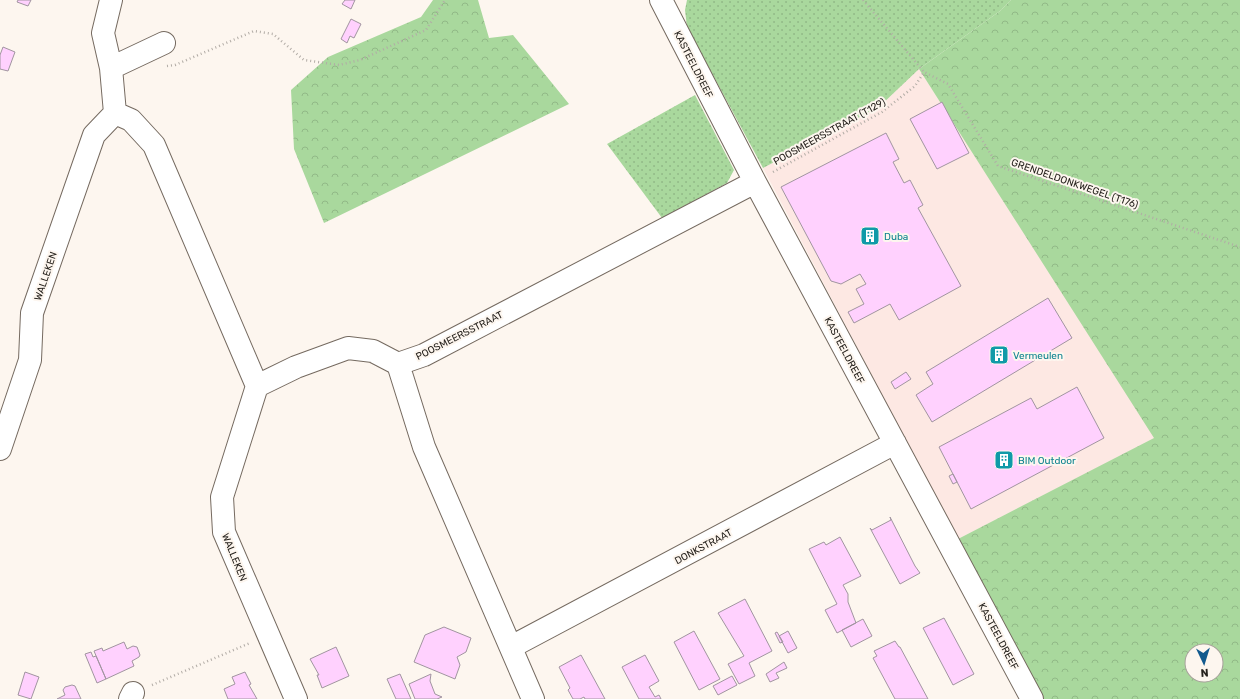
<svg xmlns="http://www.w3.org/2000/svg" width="1240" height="699" font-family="Rubik,sans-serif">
  <defs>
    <pattern id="grass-dots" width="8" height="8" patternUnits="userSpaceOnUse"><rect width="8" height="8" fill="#a9d89d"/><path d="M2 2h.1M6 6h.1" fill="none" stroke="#91b987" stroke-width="1.8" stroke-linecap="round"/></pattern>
    <pattern id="forest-crowns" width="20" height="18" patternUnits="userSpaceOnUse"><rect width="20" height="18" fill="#a9d89d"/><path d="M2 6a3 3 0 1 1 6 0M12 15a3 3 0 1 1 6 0" fill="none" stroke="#91b987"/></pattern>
  </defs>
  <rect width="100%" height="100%" fill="#fdf6ef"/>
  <path fill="#fde8e3" d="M 919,69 L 1155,438 L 958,539 L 763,168 L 879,107 Z"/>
  <path fill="url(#grass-dots)" d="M 687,0 L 1011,0 L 1000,11 L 919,69 L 879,107 L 763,168 L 687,27 L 685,10 Z
    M 695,95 L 734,170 L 727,183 L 662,218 L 607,144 Z"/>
  <path fill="url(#forest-crowns)" fill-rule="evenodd" d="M 433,0 L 478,0 L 489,38 L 513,35 L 569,104 L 324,223 L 294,149 L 291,90 L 328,57 L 421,17 Z
    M 1011,0 L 1240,0 L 1240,699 L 1044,699 L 958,539 L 1154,438 L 919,69 L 1000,11 ZM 1192,651 L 1216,651 L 1216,675 L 1192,675 Z"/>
  <path fill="#ffd1fe" stroke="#a195a0" d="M 18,0 L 31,0 L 28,6 L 17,2 Z
    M 345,0 L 355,0 L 351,9 L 342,4 Z
    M 351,19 L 361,24 L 354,38 L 350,36 L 347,43 L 341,39 Z
    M 3,47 L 15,52 L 8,71 L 0,69 L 0,55 Z
    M 942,102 L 969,153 L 937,169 L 910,119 Z
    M 886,133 L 899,159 L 893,162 L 904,183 L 910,180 L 923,205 L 918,208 L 961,286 L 899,320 L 890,304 L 854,323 L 848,312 L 864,304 L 856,289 L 866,284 L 860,274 L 841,284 L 831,281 L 781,187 Z
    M 1048,298 L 1072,338 L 932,422 L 916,395 L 933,384 L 926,372 Z
    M 906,372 L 911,379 L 895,389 L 891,382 Z
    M 1077,387 L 1104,438 L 971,509 L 939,447 L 1031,398 L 1037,409 Z
    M 953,474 L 957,482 L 953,484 L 949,476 Z
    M 890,517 L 915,566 L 920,573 L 900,584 L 870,528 L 872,530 L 891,520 Z
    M 840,537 L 861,576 L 843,585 L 848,594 L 848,602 L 856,623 L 837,633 L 825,610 L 837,604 L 809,549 L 824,542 L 826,545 Z
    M 745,599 L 772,651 L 749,663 L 755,676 L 739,684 L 728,664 L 744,656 L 718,613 Z
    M 944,618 L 974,674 L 953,685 L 923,628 Z
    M 863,619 L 872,636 L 851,647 L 842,630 Z
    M 444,627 L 471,638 L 466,652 L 457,657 L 460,665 L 455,679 L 414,662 L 425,635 Z
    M 694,631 L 720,679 L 699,690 L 674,642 Z
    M 788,631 L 797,648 L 788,653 L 779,636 Z
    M 777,632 L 783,642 L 780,643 L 775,633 Z
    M 895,641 L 899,647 L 900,647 L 928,699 L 895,699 L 873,658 L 877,656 L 874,651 Z
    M 124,642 L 127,649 L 133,646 L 137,647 L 140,655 L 139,657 L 132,661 L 134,666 L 106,679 L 94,651 L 102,648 L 103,651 Z
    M 336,647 L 349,676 L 322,688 L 317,675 L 319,675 L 310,659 Z
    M 91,652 L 93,657 L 96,656 L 106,679 L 97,683 L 85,654 Z
    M 581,655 L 605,699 L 585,699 L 584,697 L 580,699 L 573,699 L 568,690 L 570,688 L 559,667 Z
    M 645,655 L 659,681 L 649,687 L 655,697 L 659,695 L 661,699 L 639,699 L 622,667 Z
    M 784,662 L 787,668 L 776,673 L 779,678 L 770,682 L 766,674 Z
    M 25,672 L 39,677 L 31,699 L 18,695 Z
    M 245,672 L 251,684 L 249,685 L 257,699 L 228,699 L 224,689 L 235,684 L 232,677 Z
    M 400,674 L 411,699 L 396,699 L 387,679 Z
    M 431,674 L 430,681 L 435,694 L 442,697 L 437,699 L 415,699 L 409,684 Z
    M 732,676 L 737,685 L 718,695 L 713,686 Z
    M 72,685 L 75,686 L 81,699 L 57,699 L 65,695 L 63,690 L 65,687 Z"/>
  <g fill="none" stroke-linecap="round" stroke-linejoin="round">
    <g stroke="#756a60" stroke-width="24">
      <path id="minor" d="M 111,0 L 103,33 L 111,68 L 115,113
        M 661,0 L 755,182 L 1032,699
        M 111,68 L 164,43
        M 398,364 L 424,355 L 755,182
        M 398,364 L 424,447 L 533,699
        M 257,386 L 222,497 L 224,532 L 296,699
        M 0,449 L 30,360 L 32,313 L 94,135 L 115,113 L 131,120 L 154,145 L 257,386 L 296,367 L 348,348 L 373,351 L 398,364
        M 511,647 L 895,443
        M 130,699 L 133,693"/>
    </g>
    <path stroke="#b2aca6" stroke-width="2.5" stroke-dasharray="1 3" stroke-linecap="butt" d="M 863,0 L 924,72 L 948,84 L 998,166 L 1240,247
      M 167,66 L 175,65 L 254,31 L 273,34 L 304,60 L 339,65 L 360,60 L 426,30 L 445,0
      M 773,172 L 882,112 L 915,86 L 924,72
      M 152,685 L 250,643"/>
    <use href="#minor" stroke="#fff" stroke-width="22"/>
  </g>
  <defs>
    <g id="building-square" transform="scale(1)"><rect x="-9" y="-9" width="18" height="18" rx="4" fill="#0f9aa8" stroke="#fdf6ef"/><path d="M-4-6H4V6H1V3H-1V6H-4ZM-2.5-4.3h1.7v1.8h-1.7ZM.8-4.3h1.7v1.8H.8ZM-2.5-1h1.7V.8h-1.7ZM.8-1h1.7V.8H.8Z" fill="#fff"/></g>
  </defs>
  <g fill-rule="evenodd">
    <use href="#building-square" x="870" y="236"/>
    <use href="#building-square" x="999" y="355"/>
    <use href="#building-square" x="1004" y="460"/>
  </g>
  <g text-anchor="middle" stroke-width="4" stroke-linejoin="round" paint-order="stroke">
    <g font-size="10" fill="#26221d" stroke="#fdf6ef">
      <text transform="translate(694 64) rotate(63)" y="4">KASTEELDREEF</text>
      <text transform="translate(829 131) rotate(-29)" y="4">POOSMEERSSTRAAT (T129)</text>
      <text transform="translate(1075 183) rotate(19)" y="4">GRENDELDONKWEGEL (T176)</text>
      <text transform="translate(45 276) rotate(-71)" y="4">WALLEKEN</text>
      <text transform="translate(459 335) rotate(-27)" y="4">POOSMEERSSTRAAT</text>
      <text transform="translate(845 350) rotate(62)" y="4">KASTEELDREEF</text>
      <text transform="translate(703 546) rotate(-28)" y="4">DONKSTRAAT</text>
      <text transform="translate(235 557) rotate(68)" y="4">WALLEKEN</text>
      <text transform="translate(999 636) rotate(62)" y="4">KASTEELDREEF</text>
    </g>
    <g font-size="10" fill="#0d838f" stroke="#fdf6ef" text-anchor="start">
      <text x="884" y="240">Duba</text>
      <text x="1013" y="359">Vermeulen</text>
      <text x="1018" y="464">BIM Outdoor</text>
    </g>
  </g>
  <g transform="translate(1204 663) rotate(176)"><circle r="19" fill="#fdf6ef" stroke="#a7a19b"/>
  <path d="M0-3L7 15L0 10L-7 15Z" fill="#135a8e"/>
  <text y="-6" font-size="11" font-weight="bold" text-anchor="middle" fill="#26221d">N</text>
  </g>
</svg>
